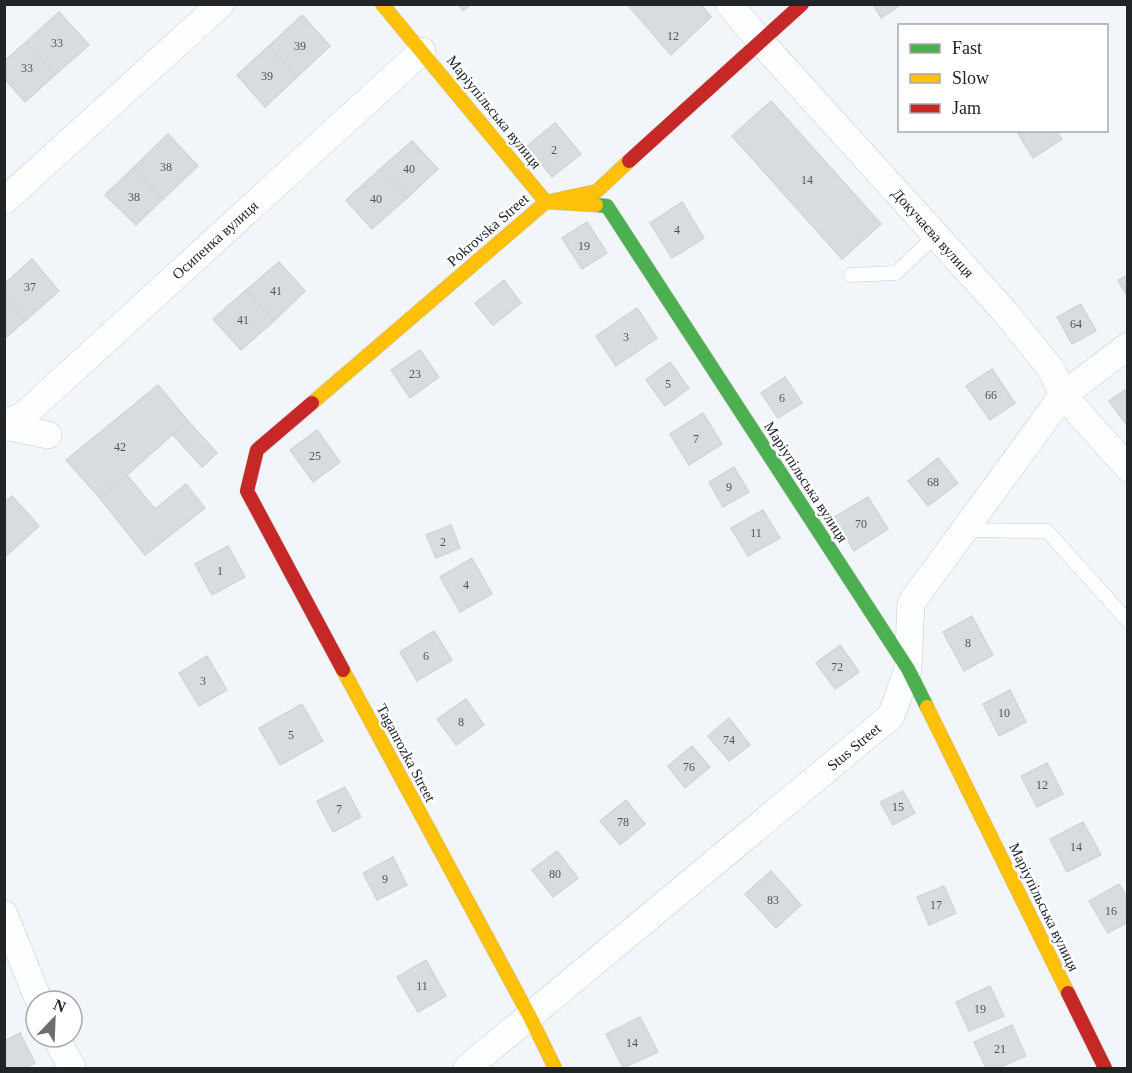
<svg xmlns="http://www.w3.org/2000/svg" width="1132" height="1073" font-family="Georgia,serif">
  <rect width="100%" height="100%" fill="#f2f6fa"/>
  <path fill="#d7dcde" stroke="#d1d6d8" stroke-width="1.5" d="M 458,4 L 471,4 L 463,11 Z
    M 627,4 L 701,4 L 711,17 L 671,55 Z
    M 873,4 L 902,4 L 881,18 Z
    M 59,12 L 89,45 L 55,75 L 26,42 Z
    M 302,15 L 330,46 L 297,77 L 269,46 Z
    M 26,42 L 55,75 L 25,102 L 4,78 L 4,61 Z
    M 269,46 L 297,77 L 265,107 L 237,75 Z
    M 771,101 L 881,224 L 842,259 L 732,136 Z
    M 555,123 L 581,154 L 552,177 L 527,146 Z
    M 1016,130 L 1056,130 L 1062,139 L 1033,158 Z
    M 168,134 L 198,166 L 163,199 L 133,168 Z
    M 412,141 L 438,169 L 407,198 L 380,169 Z
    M 133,168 L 163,199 L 136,225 L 105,195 Z
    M 380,169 L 407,198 L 372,229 L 346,200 Z
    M 682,202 L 704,238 L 672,258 L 650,223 Z
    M 587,222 L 607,253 L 582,269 L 562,238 Z
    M 32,259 L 59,291 L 25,321 L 4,298 L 4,284 Z
    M 279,262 L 305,291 L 274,321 L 246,290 Z
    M 1128,275 L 1128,298 L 1118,280 Z
    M 504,280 L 521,303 L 493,325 L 475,303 Z
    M 246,290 L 274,321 L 241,350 L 213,319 Z
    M 4,298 L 25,321 L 4,339 Z
    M 1081,304 L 1096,331 L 1072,344 L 1057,317 Z
    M 637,308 L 657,338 L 616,366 L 596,336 Z
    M 420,350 L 439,377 L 410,398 L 391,370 Z
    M 670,362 L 689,388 L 665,406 L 646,380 Z
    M 992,369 L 1015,403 L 990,420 L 966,386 Z
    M 785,377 L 802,403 L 778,418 L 761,393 Z
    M 158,385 L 188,421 L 127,475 L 99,497 L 66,460 Z
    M 1128,388 L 1128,427 L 1109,401 Z
    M 703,413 L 722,444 L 689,465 L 670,434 Z
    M 188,421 L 217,453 L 202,467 L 173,435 Z
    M 317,430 L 340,462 L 313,482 L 290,450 Z
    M 938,458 L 958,483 L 928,506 L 908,481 Z
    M 734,467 L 749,492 L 723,507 L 709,482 Z
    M 127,475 L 155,509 L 186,484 L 205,508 L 145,555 L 99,497 Z
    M 12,496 L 39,526 L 4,558 L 4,502 Z
    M 868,497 L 888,529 L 854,551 L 833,518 Z
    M 763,510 L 780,538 L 748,556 L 731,528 Z
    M 451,525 L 460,548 L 436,558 L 426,535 Z
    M 228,546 L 245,577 L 212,595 L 195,564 Z
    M 472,558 L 492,594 L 460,612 L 440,577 Z
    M 972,616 L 993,655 L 964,671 L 943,632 Z
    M 434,631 L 452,660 L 417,681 L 400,652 Z
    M 840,645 L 859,672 L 835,689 L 816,663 Z
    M 207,656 L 227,690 L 199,706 L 179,673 Z
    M 1010,690 L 1026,722 L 999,736 L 983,704 Z
    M 466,699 L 484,725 L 456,745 L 437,719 Z
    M 302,704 L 323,741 L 280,765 L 259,728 Z
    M 729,718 L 750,745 L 729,761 L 708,736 Z
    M 692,746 L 710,767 L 685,788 L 668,766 Z
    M 1047,763 L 1063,794 L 1037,807 L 1021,776 Z
    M 345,787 L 361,817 L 333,832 L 317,801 Z
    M 903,791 L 915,813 L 893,825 L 880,802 Z
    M 626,800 L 645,824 L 620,845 L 600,821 Z
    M 1083,822 L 1101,855 L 1067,872 L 1050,839 Z
    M 557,851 L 578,878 L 553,897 L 532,870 Z
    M 393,857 L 407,885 L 377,900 L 363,873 Z
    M 771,871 L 801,905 L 776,928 L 745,894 Z
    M 1119,884 L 1128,899 L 1128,922 L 1108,933 L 1089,901 Z
    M 944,886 L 956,913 L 929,925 L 917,897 Z
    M 426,960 L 446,996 L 418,1012 L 397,977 Z
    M 990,986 L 1004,1016 L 969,1031 L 956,1002 Z
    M 640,1017 L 658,1052 L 623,1068 L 606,1034 Z
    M 1012,1025 L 1026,1056 L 998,1068 L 986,1068 L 974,1042 Z
    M 20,1033 L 35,1063 L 25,1068 L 4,1068 L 4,1041 Z"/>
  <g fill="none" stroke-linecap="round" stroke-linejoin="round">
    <g stroke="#c7cbce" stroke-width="15">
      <path id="lane" d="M 851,275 L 896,273 L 936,235
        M 964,530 L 1047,531 L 1128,621"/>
    </g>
    <g stroke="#c7cbce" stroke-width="28">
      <path id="street" d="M 729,4 L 760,41 L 1006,313 L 1051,369 L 1063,395 L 1128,468
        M 4,201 L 221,4
        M 4,425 L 25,414 L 422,51
        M 4,426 L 48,435
        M 4,914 L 39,1001
        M 56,1037 L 72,1068
        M 467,1068 L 891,716 L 908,669 L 911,603 L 1063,395 L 1128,346"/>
    </g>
    <g stroke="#c7cbce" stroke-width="15">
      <path id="fast" d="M 596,205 L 607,206 L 908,669 L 927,707"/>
    </g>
    <g stroke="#c7cbce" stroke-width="15">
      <path id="slow" d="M 382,4 L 546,202 L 596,205
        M 312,403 L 546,202 L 597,191 L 629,161
        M 343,670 L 530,1017 L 555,1068
        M 927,707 L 1068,993"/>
    </g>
    <g stroke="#c7cbce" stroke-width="15">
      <path id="jam" d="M 629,161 L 802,4
        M 312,403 L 257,450 L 247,491 L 343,670
        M 1068,993 L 1105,1068"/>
    </g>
    <use href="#lane" stroke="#fdfefe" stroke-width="14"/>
    <use href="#street" stroke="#fdfefe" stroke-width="27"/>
    <use href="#fast" stroke="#4caf50" stroke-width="14"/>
    <use href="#slow" stroke="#ffc107" stroke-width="14"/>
    <use href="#jam" stroke="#c62828" stroke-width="14"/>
  </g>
  <g text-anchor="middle" stroke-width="5" stroke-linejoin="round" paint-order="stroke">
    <g font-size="12" fill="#515558">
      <text x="673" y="40">12</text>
      <text x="57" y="47">33</text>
      <text x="300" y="50">39</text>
      <text x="27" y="72">33</text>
      <text x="267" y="80">39</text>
      <text x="554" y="154">2</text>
      <text x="166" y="171">38</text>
      <text x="409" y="173">40</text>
      <text x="807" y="184">14</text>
      <text x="134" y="201">38</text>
      <text x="376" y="203">40</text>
      <text x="677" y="234">4</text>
      <text x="584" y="250">19</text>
      <text x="30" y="291">37</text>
      <text x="276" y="295">41</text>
      <text x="243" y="324">41</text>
      <text x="1076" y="328">64</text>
      <text x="626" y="341">3</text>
      <text x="415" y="378">23</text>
      <text x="668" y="388">5</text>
      <text x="991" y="399">66</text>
      <text x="782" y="402">6</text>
      <text x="696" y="443">7</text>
      <text x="120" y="451">42</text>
      <text x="315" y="460">25</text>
      <text x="933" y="486">68</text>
      <text x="729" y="491">9</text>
      <text x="861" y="528">70</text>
      <text x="756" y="537">11</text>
      <text x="443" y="546">2</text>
      <text x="220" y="575">1</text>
      <text x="466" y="589">4</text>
      <text x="968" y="647">8</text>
      <text x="426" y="660">6</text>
      <text x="837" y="671">72</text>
      <text x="203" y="685">3</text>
      <text x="1004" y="717">10</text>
      <text x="461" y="726">8</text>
      <text x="291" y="739">5</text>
      <text x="729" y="744">74</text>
      <text x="689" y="771">76</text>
      <text x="1042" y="789">12</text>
      <text x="898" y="811">15</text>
      <text x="339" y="813">7</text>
      <text x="623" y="826">78</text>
      <text x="1076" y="851">14</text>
      <text x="555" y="878">80</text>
      <text x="385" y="883">9</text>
      <text x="773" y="904">83</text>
      <text x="936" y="909">17</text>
      <text x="1111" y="915">16</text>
      <text x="422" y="990">11</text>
      <text x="980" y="1013">19</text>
      <text x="632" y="1047">14</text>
      <text x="1000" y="1053">21</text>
    </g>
    <g font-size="15" fill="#222528" stroke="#fff">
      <text transform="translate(494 112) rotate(51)" y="5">Маріупільська вулиця</text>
      <text transform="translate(488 230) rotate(-41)" y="5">Pokrovska Street</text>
      <text transform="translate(933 233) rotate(48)" y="5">Докучаєва вулиця</text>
      <text transform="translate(215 240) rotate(-42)" y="5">Осипенка вулиця</text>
      <text transform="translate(806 482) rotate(57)" y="5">Маріупільська вулиця</text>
      <text transform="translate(854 747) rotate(-40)" y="5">Stus Street</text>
      <text transform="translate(406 753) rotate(62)" y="5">Taganrozka Street</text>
      <text transform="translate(1044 907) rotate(64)" y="5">Маріупільська вулиця</text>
    </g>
  </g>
  <rect width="1132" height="1073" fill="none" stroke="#222528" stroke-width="12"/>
  <rect x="898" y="24" width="210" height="108" fill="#ffffff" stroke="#a7a8a9" stroke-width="1.5"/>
  <rect x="910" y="44" width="30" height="9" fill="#4caf50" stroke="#a7a8a9" stroke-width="1.5"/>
  <text x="952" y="54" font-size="18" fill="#222528">Fast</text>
  <rect x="910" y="74" width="30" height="9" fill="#ffc107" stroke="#a7a8a9" stroke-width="1.5"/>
  <text x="952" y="84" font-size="18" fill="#222528">Slow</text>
  <rect x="910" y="104" width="30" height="9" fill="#c62828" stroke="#a7a8a9" stroke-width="1.5"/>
  <text x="952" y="114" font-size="18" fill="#222528">Jam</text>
  <g transform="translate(54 1019) rotate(23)"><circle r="28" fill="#ffffff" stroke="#a7a8a9" stroke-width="1.5"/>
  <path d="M0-4.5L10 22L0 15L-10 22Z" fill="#6b6e72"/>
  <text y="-9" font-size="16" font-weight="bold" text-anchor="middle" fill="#222528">N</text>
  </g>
</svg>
